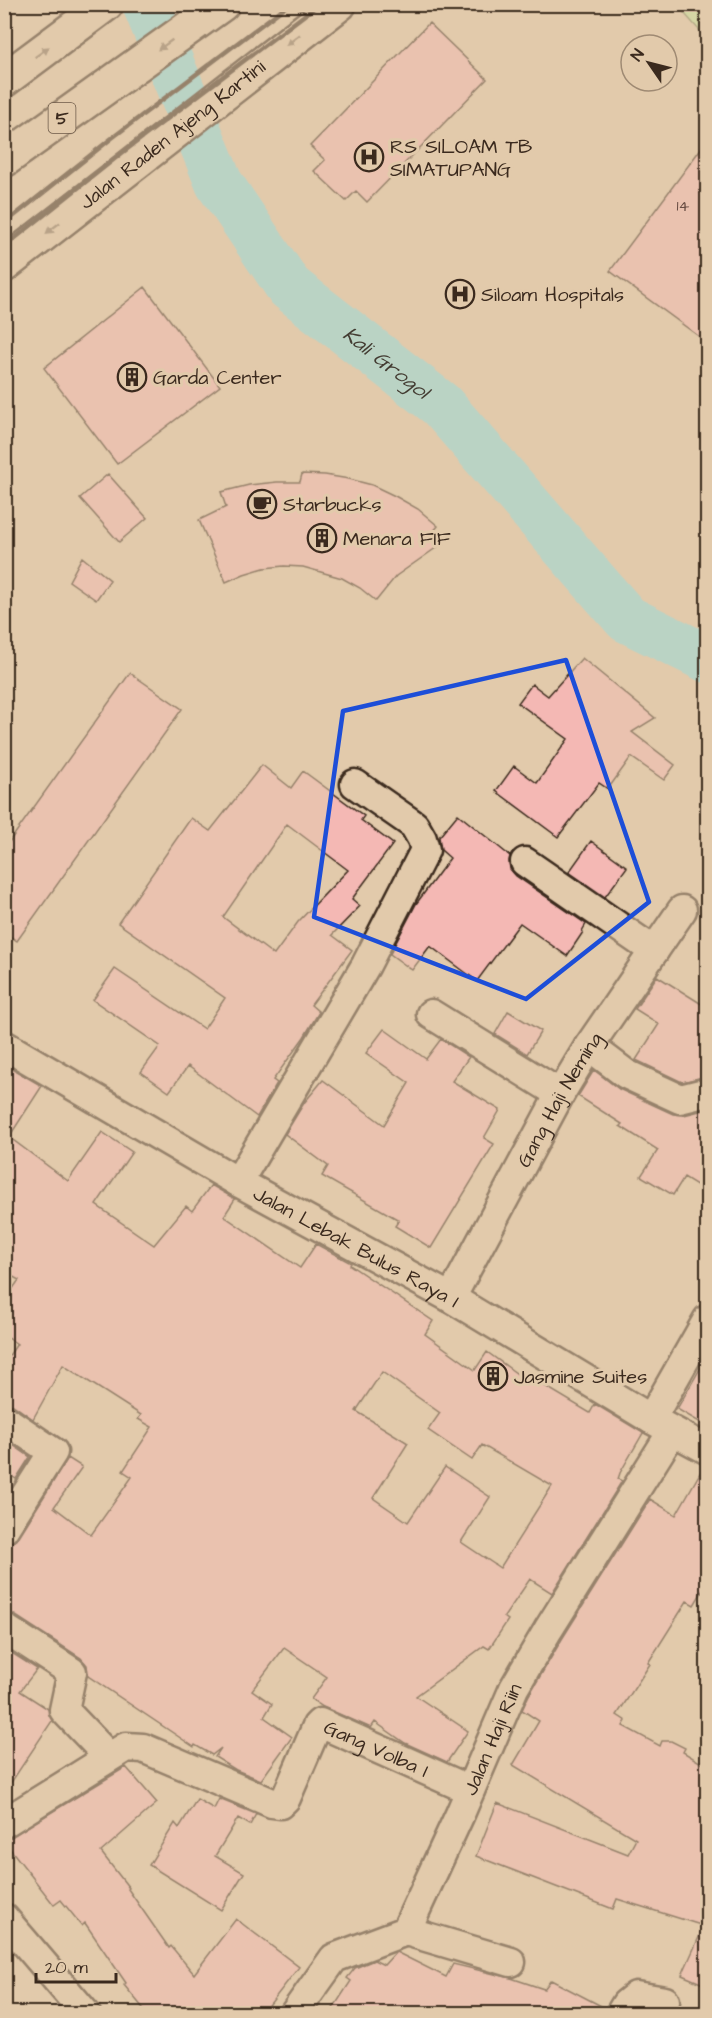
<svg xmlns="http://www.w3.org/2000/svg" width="712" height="2018" font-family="'Architects Daughter',sans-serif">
  <rect width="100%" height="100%" fill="#e2caab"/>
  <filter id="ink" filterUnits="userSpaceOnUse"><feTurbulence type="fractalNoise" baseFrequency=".0167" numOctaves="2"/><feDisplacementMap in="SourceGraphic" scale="12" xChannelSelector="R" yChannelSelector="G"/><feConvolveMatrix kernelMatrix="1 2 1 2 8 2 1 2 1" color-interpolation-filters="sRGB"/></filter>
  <g filter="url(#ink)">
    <path fill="#c5e49c" stroke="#80875d" stroke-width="1.5" d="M 677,5 L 707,5 L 707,39 Z"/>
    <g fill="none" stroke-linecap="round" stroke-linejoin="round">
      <path stroke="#8bdde3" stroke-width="48" id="s1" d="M 146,4 L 219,183 L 289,287 L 441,405 L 627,619 L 708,659"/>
    </g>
    <path fill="#f4b8b4" stroke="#3b2a1e" stroke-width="1.5" fill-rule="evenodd" d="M 429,23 L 487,79 L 367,202 L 356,191 L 346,201 L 314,171 L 325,160 L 310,146 Z
      M 708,139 L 708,343 L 610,271 Z
      M 145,287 L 220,386 L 117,464 L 44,368 Z
      M 108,474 L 147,518 L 119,542 L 80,498 Z
      M 302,474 L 325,475 L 349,479 L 372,485 L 395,496 L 418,509 L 438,526 L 432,533 L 443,543 L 396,576 L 376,601 L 360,588 L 342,578 L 303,567 L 284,566 L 264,568 L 244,574 L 226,582 L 199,520 L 226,507 L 221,492 L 249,485 L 277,482 L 300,482 Z
      M 82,557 L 110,580 L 96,600 L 69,581 Z
      M 582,658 L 655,718 L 632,732 L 675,765 L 664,780 L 631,757 L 608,789 L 599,783 L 558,837 L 496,791 L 514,766 L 537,783 L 568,739 L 518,703 L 532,684 L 548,696 Z
      M 130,673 L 182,709 L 17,941 L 4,932 L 4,849 Z
      M 262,765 L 291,788 L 303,771 L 364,816 L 361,820 L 393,844 L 352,899 L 360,906 L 332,935 L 352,950 L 311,1005 L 319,1012 L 304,1037 L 273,1080 L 277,1083 L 257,1117 L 188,1066 L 169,1092 L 141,1072 L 160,1046 L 93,1000 L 115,969 L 204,1029 L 225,998 L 118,923 L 191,818 L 210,831 ZM 287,824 L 348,870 L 298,922 L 274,955 L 223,917 Z
      M 458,814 L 510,856 L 509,861 L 510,869 L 516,876 L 586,924 L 582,931 L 583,932 L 567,956 L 520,923 L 477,981 L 430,946 L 412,970 L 390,954 L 416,904 L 450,858 L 441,850 L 439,837 Z
      M 591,841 L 627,867 L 605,897 L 569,872 Z
      M 657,976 L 708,1008 L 708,1076 L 682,1082 L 636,1060 L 659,1024 L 635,1009 Z
      M 508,1011 L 541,1031 L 527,1054 L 495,1034 Z
      M 384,1029 L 426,1059 L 441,1039 L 469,1057 L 452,1081 L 500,1110 L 484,1138 L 494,1144 L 431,1248 L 395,1226 L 399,1220 L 322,1176 L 328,1166 L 285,1134 L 304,1103 L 323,1080 L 384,1125 L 409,1083 L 366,1053 Z
      M 4,1064 L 42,1086 L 9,1137 L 68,1181 L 102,1132 L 132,1152 L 96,1205 L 154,1245 L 186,1206 L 192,1211 L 211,1185 L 235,1199 L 224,1216 L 300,1268 L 316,1244 L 351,1263 L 350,1265 L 433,1321 L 425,1334 L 475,1370 L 487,1352 L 527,1381 L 530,1377 L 590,1413 L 595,1404 L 643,1433 L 620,1473 L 618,1479 L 622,1481 L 552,1593 L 530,1579 L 504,1617 L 508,1620 L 489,1649 L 484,1646 L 416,1696 L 468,1731 L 447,1762 L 405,1743 L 375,1722 L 371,1728 L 323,1707 L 311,1699 L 327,1677 L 284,1648 L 252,1690 L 272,1704 L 264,1717 L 292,1737 L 261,1780 L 236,1770 L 215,1757 L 221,1748 L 212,1755 L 195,1745 L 194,1747 L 88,1676 L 87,1665 L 81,1658 L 13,1614 L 4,1612 L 4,1545 L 12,1543 L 18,1538 L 68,1458 L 82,1467 L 54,1507 L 91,1535 L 132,1477 L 123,1471 L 152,1427 L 138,1419 L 141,1415 L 63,1365 L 33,1419 L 13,1405 L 4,1403 L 4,1363 L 17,1344 L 4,1335 L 4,1301 L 19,1280 L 4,1272 ZM 382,1372 L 440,1413 L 428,1430 L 472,1460 L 482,1445 L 552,1486 L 500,1568 L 461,1542 L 490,1497 L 445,1467 L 408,1522 L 373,1498 L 408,1443 L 356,1411 Z
      M 594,1070 L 619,1089 L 673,1114 L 684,1115 L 708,1109 L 708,1192 L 684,1177 L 673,1195 L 641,1176 L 658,1150 L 620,1126 L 622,1124 L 578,1096 Z
      M 708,1355 L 708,1427 L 677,1409 Z
      M 4,1439 L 30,1457 L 16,1479 L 4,1471 Z
      M 704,1466 L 708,1466 L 708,1582 L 694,1605 L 687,1601 L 648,1663 L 650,1664 L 617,1715 L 626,1721 L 623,1726 L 660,1746 L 662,1741 L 671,1741 L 685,1748 L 683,1752 L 708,1767 L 708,1986 L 682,1975 L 704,1926 L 617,1899 L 613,1909 L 476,1856 L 497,1803 L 628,1854 L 636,1839 L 513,1765 L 539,1721 L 522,1710 L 529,1695 L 562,1639 L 650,1499 L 676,1515 Z
      M 4,1648 L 37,1669 L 20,1691 L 48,1709 L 52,1721 L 4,1793 Z
      M 126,1767 L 157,1803 L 101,1852 L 129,1888 L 128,1889 L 169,1948 L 171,1946 L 194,1974 L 236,1919 L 299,1967 L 263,2013 L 147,2013 L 124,1985 L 126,1983 L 85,1923 L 82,1926 L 61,1900 L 54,1905 L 4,1841 Z
      M 197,1799 L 214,1809 L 219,1799 L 256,1814 L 250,1825 L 238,1818 L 215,1856 L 244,1873 L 221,1910 L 149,1865 L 175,1823 L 179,1828 Z
      M 396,1952 L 446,1977 L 453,1964 L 511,1978 L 544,1989 L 551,1980 L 605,2008 L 604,2013 L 330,2013 L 351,1981 L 347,1978 L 355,1968 L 374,1960 L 384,1965 Z"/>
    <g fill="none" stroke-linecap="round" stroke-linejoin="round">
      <g stroke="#3b2a1e" stroke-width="33">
        <g id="minor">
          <path d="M 525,862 L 654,951"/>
          <path d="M 431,1014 L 560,1094"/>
          <path id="s2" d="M 4,1045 L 238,1182 L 451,1298 L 651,1419 L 708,1450"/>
          <path d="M 589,1046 L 626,1074 L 680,1099 L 708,1092"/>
          <path d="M 238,1182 L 366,965 L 425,850 L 422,839 L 414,825 L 355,784"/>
          <path id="s3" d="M 451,1298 L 560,1094 L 589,1046 L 682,910"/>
          <path d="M 4,1419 L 53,1452 L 4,1529"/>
          <path d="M 651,1419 L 708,1319"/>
          <path d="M 4,1628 L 72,1672 L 64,1710 L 109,1757"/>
          <path id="s4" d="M 4,1823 L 126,1747 L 143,1748 L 272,1803 L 280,1804 L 286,1798 L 317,1726 L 320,1723 L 470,1790"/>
          <path d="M 4,1918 L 86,2014"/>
          <path d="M 406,1931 L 511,1962"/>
          <path id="s5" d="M 294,2014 L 334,1958 L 406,1931 L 460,1814 L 514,1688 L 548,1630 L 672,1432"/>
          <path d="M 620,2014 L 626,2004 L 636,1996 L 665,2001"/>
        </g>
      </g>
      <g stroke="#3b2a1e" stroke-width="38">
        <g id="trunk">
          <path id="s6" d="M 4,265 L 339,4"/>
        </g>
      </g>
      <g stroke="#3b2a1e" stroke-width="38">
        <path id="motorway" d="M 4,80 L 106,4
          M 4,160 L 222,4"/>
      </g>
      <use href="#minor" stroke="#e2caab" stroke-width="28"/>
      <use href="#trunk" stroke="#e2caab" stroke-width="33"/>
      <use href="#motorway" stroke="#e2caab" stroke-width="33"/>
      <path stroke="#3b2a1e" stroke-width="4.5" d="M 4,224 L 112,138 L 289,4
        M 4,247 L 122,153 L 319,4"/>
    </g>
    <defs><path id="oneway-solid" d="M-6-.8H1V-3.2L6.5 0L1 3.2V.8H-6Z" transform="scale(1.5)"/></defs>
    <g fill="#86725d">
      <use href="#oneway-solid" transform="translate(293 40) rotate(142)"/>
      <use href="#oneway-solid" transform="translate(165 45) rotate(145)"/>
      <use href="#oneway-solid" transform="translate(42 52) rotate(-36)"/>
      <use href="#oneway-solid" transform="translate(53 228) rotate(142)"/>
    </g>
  </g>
  <path d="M0 0H712V2018H0ZM 566,660 L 649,902 L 526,999 L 314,917 L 343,711 Z" fill="#e2caab" fill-opacity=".55" fill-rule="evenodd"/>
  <path fill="none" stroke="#1d4ed8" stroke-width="4.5" stroke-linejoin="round" d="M 566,660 L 649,902 L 526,999 L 314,917 L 343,711 Z"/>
  <defs>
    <g id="hospital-ring" transform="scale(1.5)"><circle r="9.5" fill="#e2caab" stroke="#3b2a1e" stroke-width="1.5"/><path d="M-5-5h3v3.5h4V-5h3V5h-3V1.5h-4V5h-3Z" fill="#3b2a1e"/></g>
    <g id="building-ring" transform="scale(1.5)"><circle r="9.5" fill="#e2caab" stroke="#3b2a1e" stroke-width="1.5"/><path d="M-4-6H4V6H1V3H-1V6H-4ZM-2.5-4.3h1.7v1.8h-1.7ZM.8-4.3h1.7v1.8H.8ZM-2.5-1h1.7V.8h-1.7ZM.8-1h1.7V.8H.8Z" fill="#3b2a1e"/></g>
    <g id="cafe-ring" transform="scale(1.5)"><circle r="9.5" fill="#e2caab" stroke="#3b2a1e" stroke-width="1.5"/><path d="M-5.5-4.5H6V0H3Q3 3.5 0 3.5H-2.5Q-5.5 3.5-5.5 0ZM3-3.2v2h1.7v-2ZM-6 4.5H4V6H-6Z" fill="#3b2a1e"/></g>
  </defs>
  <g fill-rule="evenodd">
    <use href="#hospital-ring" x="369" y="157"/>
    <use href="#hospital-ring" x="460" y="294"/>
    <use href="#building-ring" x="132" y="377"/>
    <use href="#cafe-ring" x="262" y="504"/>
    <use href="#building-ring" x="322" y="538"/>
    <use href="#building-ring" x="493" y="1376"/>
  </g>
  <g text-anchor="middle" stroke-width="6" stroke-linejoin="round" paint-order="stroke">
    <g font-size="16" fill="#694e44">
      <text x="683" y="211">14</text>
    </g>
    <rect fill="#e2caab" stroke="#6d5a48" stroke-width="1.5" x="48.5" y="103" width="27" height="30" rx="4.5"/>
    <g font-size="18" font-weight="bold" fill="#3b2a1e">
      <text x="62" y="124">5</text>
    </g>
    <g font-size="20" fill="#3b2a1e" stroke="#e2caab">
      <text dy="7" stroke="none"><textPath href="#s6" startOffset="213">Jalan Raden Ajeng Kartini</textPath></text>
      <text dy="7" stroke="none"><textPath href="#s3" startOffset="226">Gang Haji Neming</textPath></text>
      <text dy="7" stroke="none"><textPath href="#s2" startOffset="406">Jalan Lebak Bulus Raya I</textPath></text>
      <text dy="7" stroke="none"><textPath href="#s5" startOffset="356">Jalan Haji Riin</textPath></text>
      <text dy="7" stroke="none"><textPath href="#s4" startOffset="462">Gang Volba I</textPath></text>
    </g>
    <g font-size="20" fill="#3b2a1e" stroke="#e2caab" text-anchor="start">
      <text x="390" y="153">RS SILOAM TB<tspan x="390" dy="23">SIMATUPANG</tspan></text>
      <text x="481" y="301">Siloam Hospitals</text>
      <text x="153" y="384">Garda Center</text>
      <text x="283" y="511">Starbucks</text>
      <text x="343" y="545">Menara FIF</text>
      <text x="514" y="1383">Jasmine Suites</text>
    </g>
    <g font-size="21" font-style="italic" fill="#433c32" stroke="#e2caab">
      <text dy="7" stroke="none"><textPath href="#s1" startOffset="442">Kali Grogol</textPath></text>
    </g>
  </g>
  <rect width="712" height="2018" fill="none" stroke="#e2caab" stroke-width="24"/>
  <rect x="12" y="12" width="688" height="1994" fill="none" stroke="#3b2a1e" stroke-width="2" filter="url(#ink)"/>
  <g transform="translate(649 63) rotate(305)"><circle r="28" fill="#e2caab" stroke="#9f8a73" stroke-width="1.5"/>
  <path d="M0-4.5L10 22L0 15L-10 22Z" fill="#3b2a1e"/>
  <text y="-9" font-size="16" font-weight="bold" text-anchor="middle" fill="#3b2a1e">N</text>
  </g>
  <path d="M36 1973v9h80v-9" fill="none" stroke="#3b2a1e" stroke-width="3"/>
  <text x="45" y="1973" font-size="18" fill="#3b2a1e" stroke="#e2caab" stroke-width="4.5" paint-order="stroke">20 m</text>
</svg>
